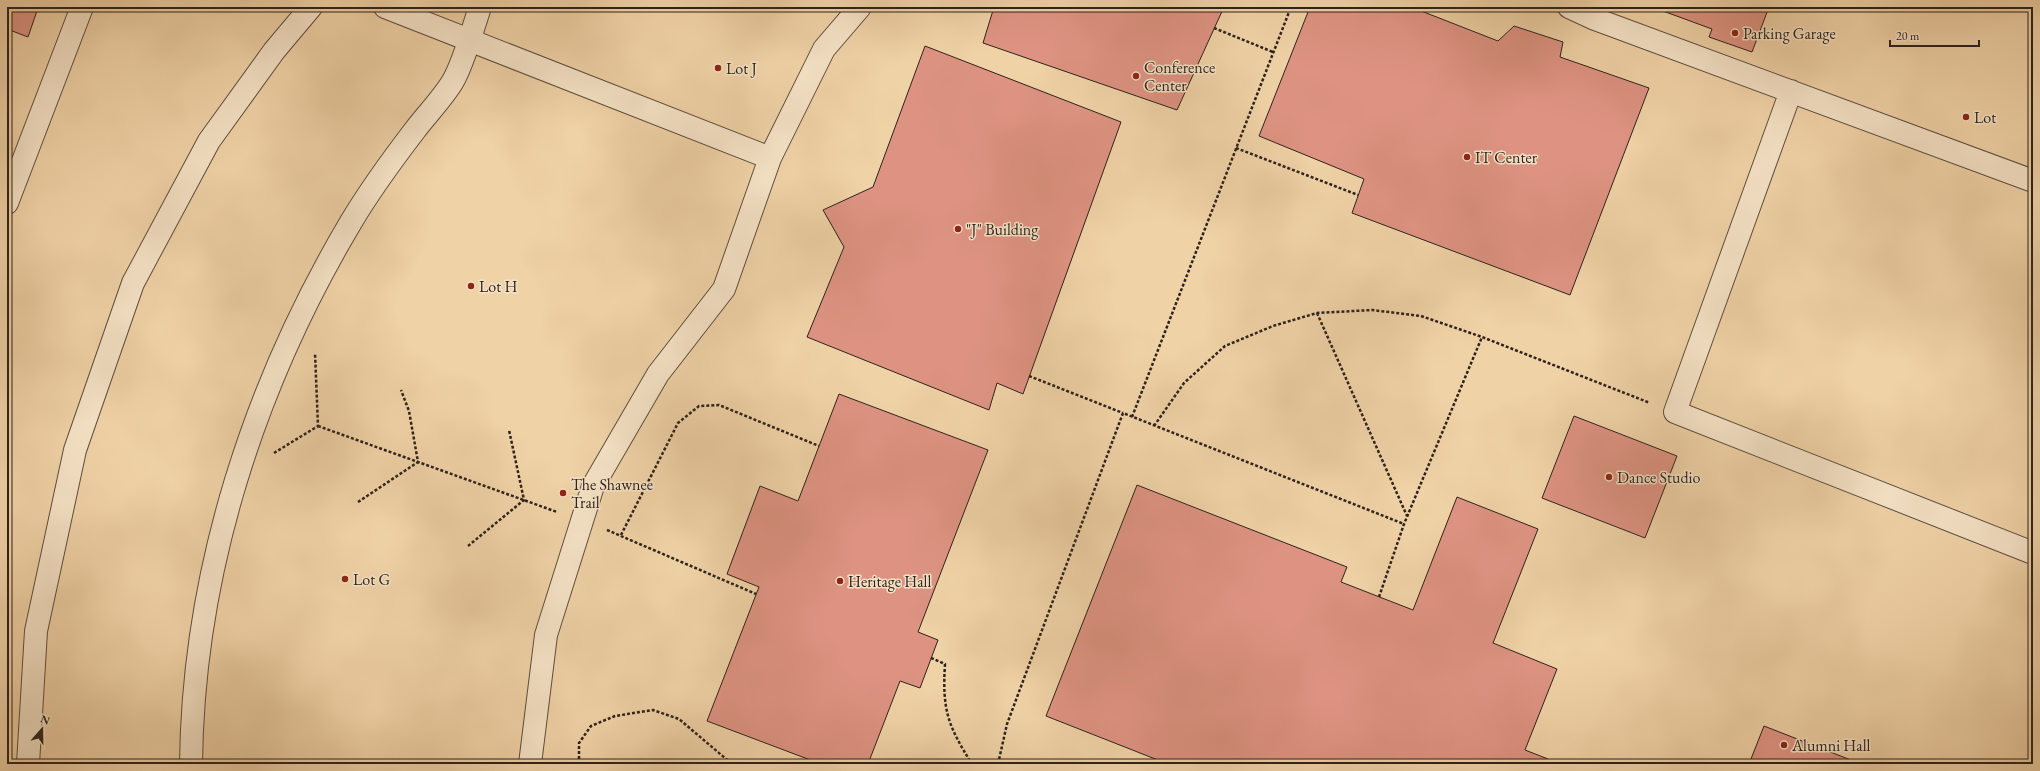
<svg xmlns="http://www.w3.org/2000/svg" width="2040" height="771" font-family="'EB Garamond',serif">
  <rect width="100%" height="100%" fill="#f0d2a7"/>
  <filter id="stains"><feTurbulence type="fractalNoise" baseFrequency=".005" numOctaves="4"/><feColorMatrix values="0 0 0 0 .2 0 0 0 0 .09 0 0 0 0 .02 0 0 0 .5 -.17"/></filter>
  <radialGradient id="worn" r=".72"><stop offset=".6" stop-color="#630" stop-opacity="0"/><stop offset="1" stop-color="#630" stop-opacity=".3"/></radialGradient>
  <path fill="#de9382" stroke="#2d221b" d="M 7,7 L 38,8 L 28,37 L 7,29 Z
    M 994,7 L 1224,7 L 1177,110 L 983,43 Z
    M 1310,7 L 1411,7 L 1498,41 L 1514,26 L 1563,42 L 1560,57 L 1649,88 L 1570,295 L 1352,213 L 1364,179 L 1259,136 Z
    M 1652,7 L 1769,7 L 1752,52 L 1709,37 L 1712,29 Z
    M 925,46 L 1121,122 L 1023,394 L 997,383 L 989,410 L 807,337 L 844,247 L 823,210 L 873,187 Z
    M 7,47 L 12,49 L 7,61 Z
    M 839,394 L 988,450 L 918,632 L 938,640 L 920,688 L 900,681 L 868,764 L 821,764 L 707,721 L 759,587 L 727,574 L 760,486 L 798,501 Z
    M 1574,416 L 1677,456 L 1645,538 L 1542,498 Z
    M 1137,485 L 1347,567 L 1341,582 L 1413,610 L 1457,497 L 1538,529 L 1493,643 L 1557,669 L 1525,750 L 1548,759 L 1546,764 L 1168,764 L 1046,716 Z
    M 1764,726 L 1861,764 L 1749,764 Z"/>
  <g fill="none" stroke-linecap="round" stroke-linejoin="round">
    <g stroke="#5e4e3e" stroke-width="24">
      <path id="minor" d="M 385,7 L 770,158
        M 1569,7 L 1595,19 L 2033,181
        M 1791,91 L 1675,412 L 2033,553
        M 7,203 L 82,7
        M 28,764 L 36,631 L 75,450 L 133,283 L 209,141 L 274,51 L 311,7
        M 191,764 C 193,573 254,385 351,222 C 370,190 392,160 415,130 C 427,114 443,98 453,81 C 464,62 473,28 480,7
        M 530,764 L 546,635 L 593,486 L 658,374 L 724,289 L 770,158 L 824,49 L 860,7"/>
    </g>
    <path stroke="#2d221b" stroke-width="2.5" stroke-dasharray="3 2" stroke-linecap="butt" d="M 1214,28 L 1273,52
      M 1236,148 L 1358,195
      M 1317,313 L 1407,516
      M 1029,376 L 1123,413
      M 1132,417 L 1291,7
      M 318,426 L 557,512
      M 1154,426 L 1184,383 L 1225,346 L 1273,326 L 1317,313 L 1372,310 L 1421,316 L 1482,337 L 1650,403
      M 274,453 L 318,426 L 315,353
      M 358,502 L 418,462 L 409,411 L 401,390
      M 607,530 L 756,594
      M 621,535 L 678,423 L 699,406 L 719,405 L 819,446
      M 468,546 L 524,500 L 509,430
      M 1379,597 L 1404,524 L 1482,337
      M 931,658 L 945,664 C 942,710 948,726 972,764
      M 579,764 L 579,743 L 591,726 L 615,716 L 653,710 L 679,719 L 732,764
      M 998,764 L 1007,724 L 1123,413 L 1404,524"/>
    <use href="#minor" stroke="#f5e2c6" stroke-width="22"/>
  </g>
  <g fill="#8f2418" stroke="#f5e2c6" stroke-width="1.5">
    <circle cx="1735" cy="33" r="4"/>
    <circle cx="718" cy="68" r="4"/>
    <circle cx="1136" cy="76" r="4"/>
    <circle cx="1966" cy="117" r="4"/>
    <circle cx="1467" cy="157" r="4"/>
    <circle cx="958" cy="229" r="4"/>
    <circle cx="471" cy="286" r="4"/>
    <circle cx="1609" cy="477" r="4"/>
    <circle cx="563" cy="493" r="4"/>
    <circle cx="345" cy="579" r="4"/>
    <circle cx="840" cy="581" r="4"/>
    <circle cx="1784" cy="745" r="4"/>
  </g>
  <g text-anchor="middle" stroke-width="3" stroke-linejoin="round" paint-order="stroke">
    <g font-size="16" fill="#2d221b" stroke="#f5e2c6" text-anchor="start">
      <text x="1743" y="39">Parking Garage</text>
      <text x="1144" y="73">Conference<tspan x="1144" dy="18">Center</tspan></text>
      <text x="726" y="74">Lot J</text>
      <text x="1974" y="123">Lot</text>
      <text x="1475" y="163">IT Center</text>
      <text x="966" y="235">"J" Building</text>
      <text x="479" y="292">Lot H</text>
      <text x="1617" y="483">Dance Studio</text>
      <text x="571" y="490">The Shawnee<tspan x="571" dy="18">Trail</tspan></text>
      <text x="353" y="585">Lot G</text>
      <text x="848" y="587">Heritage Hall</text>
      <text x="1792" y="751">Alumni Hall</text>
    </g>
  </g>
  <rect width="2040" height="771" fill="none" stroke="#f0d2a7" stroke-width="24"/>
  <rect x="8" y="8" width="2024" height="755" fill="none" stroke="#2d221b" stroke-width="2"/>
  <rect x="12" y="12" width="2016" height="747" fill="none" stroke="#2d221b"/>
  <g transform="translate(42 729) rotate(20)" stroke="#f5e2c6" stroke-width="3" paint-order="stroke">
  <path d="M0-3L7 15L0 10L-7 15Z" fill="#2d221b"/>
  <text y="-6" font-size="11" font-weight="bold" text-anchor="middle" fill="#2d221b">N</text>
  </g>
  <path d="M1890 40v6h89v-6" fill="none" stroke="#2d221b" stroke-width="2"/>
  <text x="1896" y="40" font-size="12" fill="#2d221b" stroke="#f5e2c6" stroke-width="3" paint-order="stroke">20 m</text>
  <rect width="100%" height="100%" filter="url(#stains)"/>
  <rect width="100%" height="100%" fill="url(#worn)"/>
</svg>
